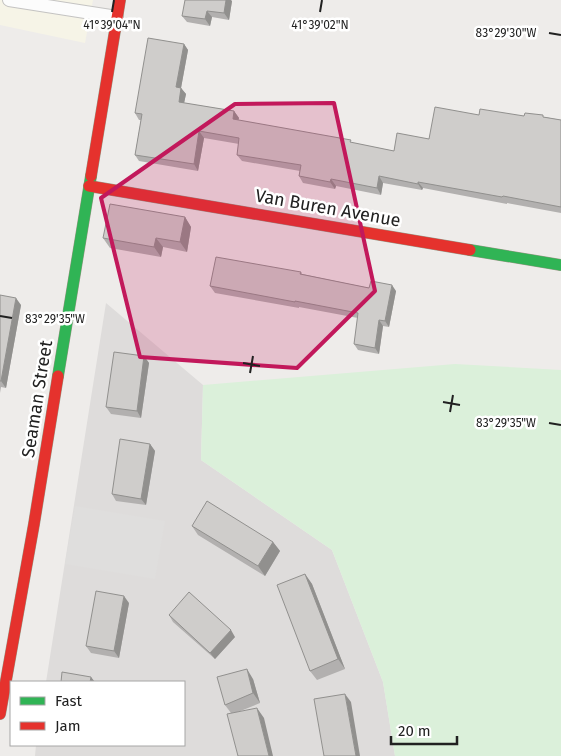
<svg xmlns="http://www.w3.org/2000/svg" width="561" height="756" font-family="'Fira Sans',sans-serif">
  <rect width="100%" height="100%" fill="#eeecea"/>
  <path fill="#dedcdb" d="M 106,303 L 203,385 L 201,460 L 332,550 L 383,682 L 395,756 L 35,756 L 36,745 L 184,745 L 184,682 L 46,682 Z"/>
  <path fill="#f6f4e7" d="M 0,0 L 93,0 L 85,43 L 0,25 Z"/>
  <path fill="#dbf0da" d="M 455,364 L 561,370 L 561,756 L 395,756 L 383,682 L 332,550 L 201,460 L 203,385 Z"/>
  <path fill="#dfdedd" d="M 75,506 L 165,521 L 155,579 L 65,564 Z"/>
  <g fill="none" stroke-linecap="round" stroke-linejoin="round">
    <g stroke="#c4c3c2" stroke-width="14">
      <path id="lane" d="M 9,0 L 117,17"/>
    </g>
    <g stroke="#979684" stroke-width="12">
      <path id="fast" d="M 470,250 L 561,265
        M 58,376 L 91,176"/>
    </g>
    <g stroke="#979684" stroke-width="12">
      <path id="jam" d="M 91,176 L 120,0
        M 89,186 L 470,250
        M 0,714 L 34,524 L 58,376"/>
    </g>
    <use href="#lane" stroke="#fcfcfc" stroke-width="12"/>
    <use href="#fast" stroke="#30b455" stroke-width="11"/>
    <use href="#jam" stroke="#e5322d" stroke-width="11"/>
  </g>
  <path fill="#b2b0af" d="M 232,1 L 229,20 L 212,17 L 210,26 L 187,22 L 182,16 Z
    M 184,44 L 188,50 L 181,88 L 186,94 L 184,103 L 234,111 L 239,118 L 238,120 L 394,151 L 429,139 L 479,115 L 545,117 L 561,120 L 561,213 L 507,203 L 507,204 L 423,188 L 422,190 L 383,183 L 381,195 L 336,186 L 335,189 L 303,183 L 299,176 L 300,171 L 242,161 L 237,155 L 239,144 L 204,138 L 198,171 L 139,161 L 135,155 L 141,120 L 139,120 L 135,113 Z
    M 185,217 L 191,227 L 187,252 L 163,247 L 161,257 L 110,248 L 103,238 Z
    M 301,272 L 302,274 L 369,288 L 396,291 L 389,327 L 383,326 L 379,354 L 358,350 L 354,344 L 358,318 L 299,307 L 299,308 L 215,293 L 210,286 Z
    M 0,295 L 21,305 L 6,388 L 1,387 L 0,393 Z
    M 144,356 L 149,363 L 141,418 L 111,414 L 106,407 Z
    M 150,444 L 155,451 L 146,505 L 116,501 L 112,494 Z
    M 192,526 L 273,542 L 280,551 L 265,576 L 198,535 Z
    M 305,574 L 312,584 L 345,669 L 317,680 L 310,671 Z
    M 129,603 L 119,658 L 91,653 L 86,646 Z
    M 169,615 L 235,637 L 215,659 L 173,622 Z
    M 253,679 L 260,703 L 238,712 L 264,718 L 231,713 L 225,705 Z"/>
  <path fill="#91908e" d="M 226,0 L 231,0 L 232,1 L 229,20 L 224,13 Z
    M 207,11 L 212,17 L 210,26 L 205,19 Z
    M 184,44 L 188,50 L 181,88 L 186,94 L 183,108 L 179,102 L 176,87 Z
    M 234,111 L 239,118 L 237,125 L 233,119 Z
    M 199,131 L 204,138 L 198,171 L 194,164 Z
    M 379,176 L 383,183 L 381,195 L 377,188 Z
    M 331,179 L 336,186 L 335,189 L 330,182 Z
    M 418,182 L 423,188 L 422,190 L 418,184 Z
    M 185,217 L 191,227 L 187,252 L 180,242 Z
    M 156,238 L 163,247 L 161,257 L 154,247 Z
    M 392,285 L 396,291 L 389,327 L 385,321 Z
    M 16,298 L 21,305 L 6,388 L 1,381 Z
    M 379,320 L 383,326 L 379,354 L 375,348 Z
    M 144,356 L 149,363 L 141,418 L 137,411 Z
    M 150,444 L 155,451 L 146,505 L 141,499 Z
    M 273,542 L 280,551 L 265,576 L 258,566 Z
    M 305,574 L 312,584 L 345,669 L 338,659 Z
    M 124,596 L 129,603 L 119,658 L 114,651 Z
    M 231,630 L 235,637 L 215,659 L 210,653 Z
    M 247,669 L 253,679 L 260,703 L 253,693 Z
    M 91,677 L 95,682 L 90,682 Z
    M 345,694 L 351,702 L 360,756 L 356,756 Z
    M 257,708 L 264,718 L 273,756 L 269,756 Z"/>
  <path fill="#cfcdcb" stroke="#91908e" d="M 185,0 L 226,0 L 224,13 L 207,11 L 205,19 L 182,16 Z
    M 148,38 L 184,44 L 176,87 L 181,88 L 179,102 L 234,111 L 233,119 L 351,140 L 350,142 L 394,151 L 397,133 L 429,139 L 435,107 L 479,115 L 480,109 L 524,116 L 525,113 L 543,115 L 543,117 L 561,120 L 561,207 L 503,196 L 502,197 L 418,182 L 418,184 L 379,176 L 377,188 L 331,179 L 330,182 L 299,176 L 301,165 L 237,155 L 239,138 L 199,131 L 194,164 L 135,155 L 142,114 L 135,113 Z
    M 110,204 L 185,217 L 180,242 L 156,238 L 154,247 L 103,238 Z
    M 216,257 L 301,272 L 300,274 L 369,288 L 371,281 L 392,285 L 385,321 L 379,320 L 375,348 L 354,344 L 358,313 L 295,301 L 295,302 L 210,286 Z
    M 0,295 L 16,298 L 1,381 L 0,381 Z
    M 114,352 L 144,356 L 137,411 L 106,407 Z
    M 120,439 L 150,444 L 141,499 L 112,494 Z
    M 207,501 L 273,542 L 258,566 L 192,526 Z
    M 305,574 L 338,659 L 310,671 L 277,585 Z
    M 96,591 L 124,596 L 114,651 L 86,646 Z
    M 189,592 L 231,630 L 210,653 L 169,615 Z
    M 247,669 L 253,693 L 225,705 L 217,677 Z
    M 62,672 L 91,677 L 90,682 L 61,682 Z
    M 345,694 L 356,756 L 324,756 L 314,699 Z
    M 257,708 L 269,756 L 238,756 L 227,714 Z"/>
  <path fill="#c2185b" fill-opacity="0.2" stroke="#c2185b" stroke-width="4" stroke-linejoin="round" d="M 334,103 L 375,291 L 297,368 L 140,357 L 101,198 L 235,104 Z"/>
  <path fill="none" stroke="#212121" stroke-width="2" d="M 112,12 L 114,0M 320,12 L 322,0M 549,33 L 561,35M 0,316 L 12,318M 243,363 L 260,366M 250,373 L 253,356M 443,402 L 460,405M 450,412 L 453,395M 549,423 L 561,425"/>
  <g text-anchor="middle" stroke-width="5" stroke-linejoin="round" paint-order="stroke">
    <g font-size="18" fill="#212121" stroke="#fff">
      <text transform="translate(328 208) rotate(10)" y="6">Van Buren Avenue</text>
      <text transform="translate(37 399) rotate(-81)" y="6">Seaman Street</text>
    </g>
  </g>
  <g font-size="12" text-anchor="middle" fill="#212121" stroke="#fff" stroke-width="5" stroke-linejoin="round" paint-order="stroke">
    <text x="112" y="29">41°39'04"N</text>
    <text x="320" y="29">41°39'02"N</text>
    <text x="506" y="37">83°29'30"W</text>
    <text x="55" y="323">83°29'35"W</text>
    <text x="506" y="427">83°29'35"W</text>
  </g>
  <rect x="10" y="681" width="175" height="65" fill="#ffffff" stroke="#a6a6a6"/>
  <rect x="20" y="697" width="25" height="8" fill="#30b455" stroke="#a6a6a6"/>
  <text x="55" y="706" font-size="15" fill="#212121">Fast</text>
  <rect x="20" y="722" width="25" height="8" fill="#e5322d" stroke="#a6a6a6"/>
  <text x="55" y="731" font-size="15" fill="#212121">Jam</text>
  <path d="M391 736v8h66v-8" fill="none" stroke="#212121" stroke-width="2.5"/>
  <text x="398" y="736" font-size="15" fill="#212121" stroke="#ffffff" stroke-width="4" paint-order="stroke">20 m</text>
</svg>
